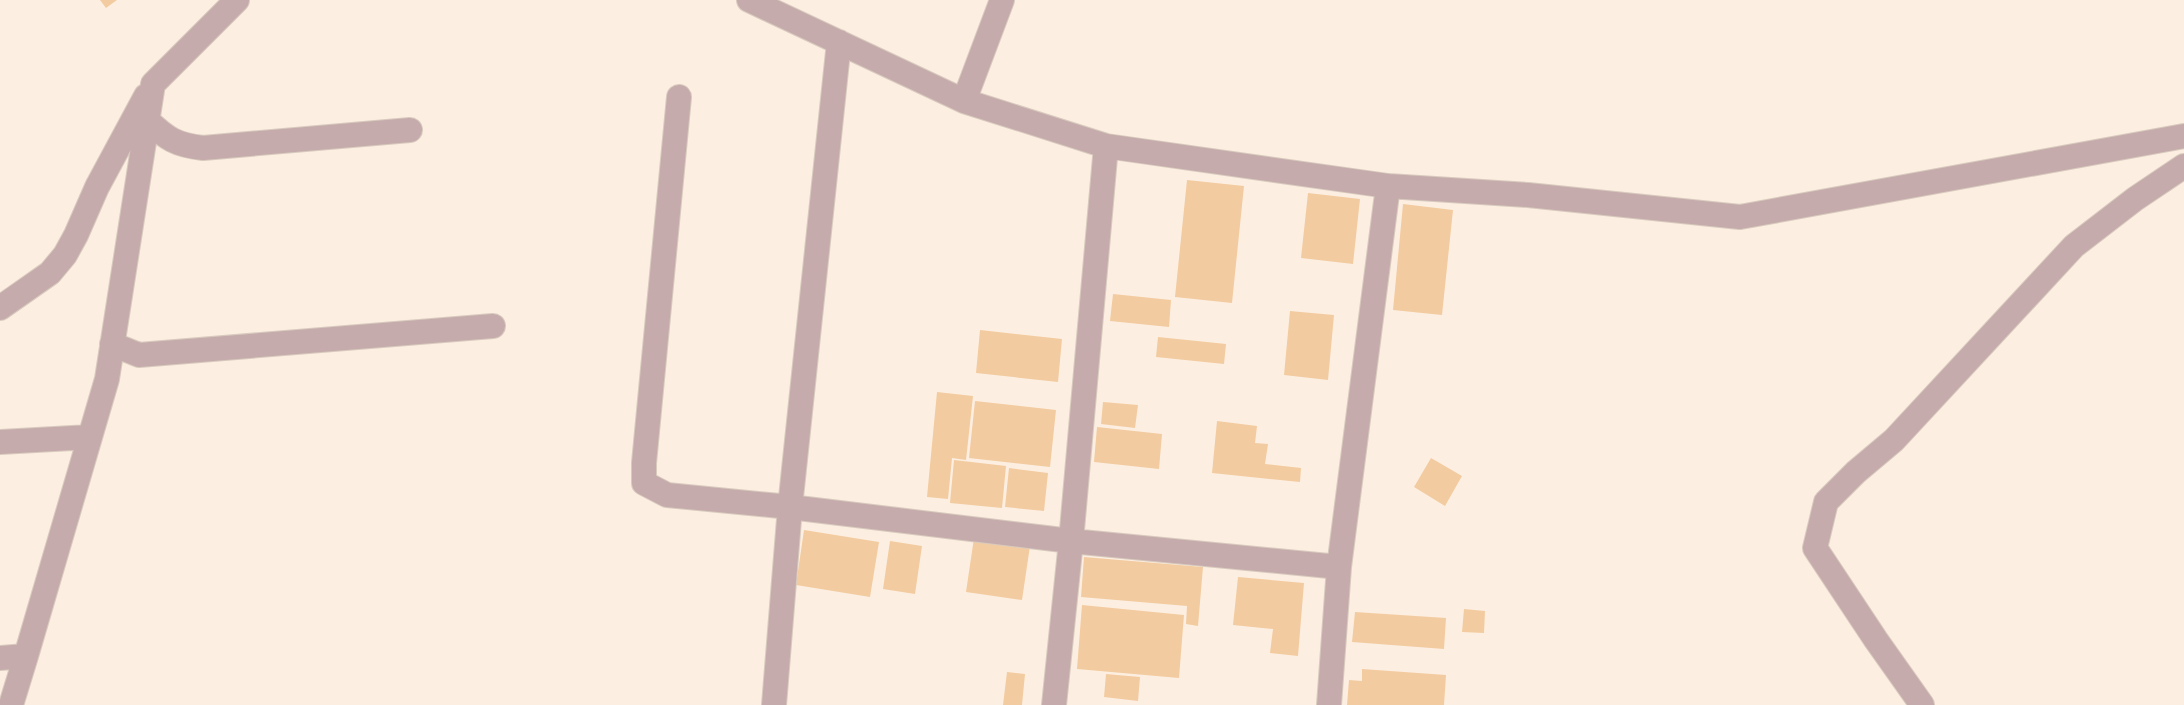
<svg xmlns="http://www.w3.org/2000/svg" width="2184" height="705" font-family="Arial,sans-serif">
  <rect width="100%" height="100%" fill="#fcefe1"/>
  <path fill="#f3cba0" d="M 100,0 L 117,0 L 106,8 Z
    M 1187,180 L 1244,186 L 1232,303 L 1175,297 Z
    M 1308,193 L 1360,199 L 1353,264 L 1301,258 Z
    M 1403,204 L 1453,210 L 1442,315 L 1393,310 Z
    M 1113,294 L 1171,300 L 1169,327 L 1110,321 Z
    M 1290,311 L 1334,315 L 1328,380 L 1284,375 Z
    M 980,330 L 1062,339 L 1058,382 L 976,373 Z
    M 1158,337 L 1226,344 L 1224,364 L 1156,357 Z
    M 937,392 L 973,396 L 966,460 L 952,458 L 948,499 L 927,497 Z
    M 975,401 L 1056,410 L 1050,467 L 969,458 Z
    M 1103,402 L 1138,405 L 1135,428 L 1101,424 Z
    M 1217,421 L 1257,426 L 1255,443 L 1268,444 L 1265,464 L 1301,468 L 1300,482 L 1212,473 Z
    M 1097,427 L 1162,434 L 1159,469 L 1094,462 Z
    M 1431,458 L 1462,476 L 1445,506 L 1414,487 Z
    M 954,460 L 1006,466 L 1002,508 L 950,503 Z
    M 1009,468 L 1048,473 L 1044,511 L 1005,507 Z
    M 804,530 L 879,542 L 870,597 L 796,585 Z
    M 974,538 L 1030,546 L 1022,600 L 966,592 Z
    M 890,541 L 922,546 L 915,594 L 883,589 Z
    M 1084,557 L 1203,567 L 1198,626 L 1186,624 L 1187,606 L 1081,597 Z
    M 1238,577 L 1304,583 L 1298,656 L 1270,653 L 1273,629 L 1233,625 Z
    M 1082,605 L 1184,615 L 1179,678 L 1077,669 Z
    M 1464,609 L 1485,611 L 1484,633 L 1462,632 Z
    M 1355,612 L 1446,618 L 1444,649 L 1352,642 Z
    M 1362,669 L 1446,675 L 1444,705 L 1347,705 L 1349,680 L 1362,681 Z
    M 1007,672 L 1025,674 L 1022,705 L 1003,705 Z
    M 1106,674 L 1140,677 L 1138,701 L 1104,697 Z"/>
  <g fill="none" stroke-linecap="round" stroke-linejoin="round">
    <g stroke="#d8cbbe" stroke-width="26">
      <path id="minor" d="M 749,0 L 964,101 L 1106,146 L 1388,186 L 1528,195 L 1740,217 L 2184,136
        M 679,97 L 644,463 L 644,483 L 667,495 L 790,507 L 1071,541 L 1339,567
        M 964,101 L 1002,0
        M 147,120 C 167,139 176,145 203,148 L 410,130
        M 0,308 L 50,273 L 65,255 L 76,235 L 97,187 L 146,96
        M 112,344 L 139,355 L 493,326
        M 0,442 L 90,437
        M 26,656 L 107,379 L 153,84 L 237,0
        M 0,658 L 26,656 L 11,705
        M 774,705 L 790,507 L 839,42
        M 1054,705 L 1071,541 L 1106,146
        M 1329,705 L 1339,567 L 1388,186
        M 1922,705 L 1876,640 L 1815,548 L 1826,502 L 1856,472 L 1894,440 L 2074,246 L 2135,199 L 2184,166"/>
    </g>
    <use href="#minor" stroke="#c6abac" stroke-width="24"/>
  </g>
</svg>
